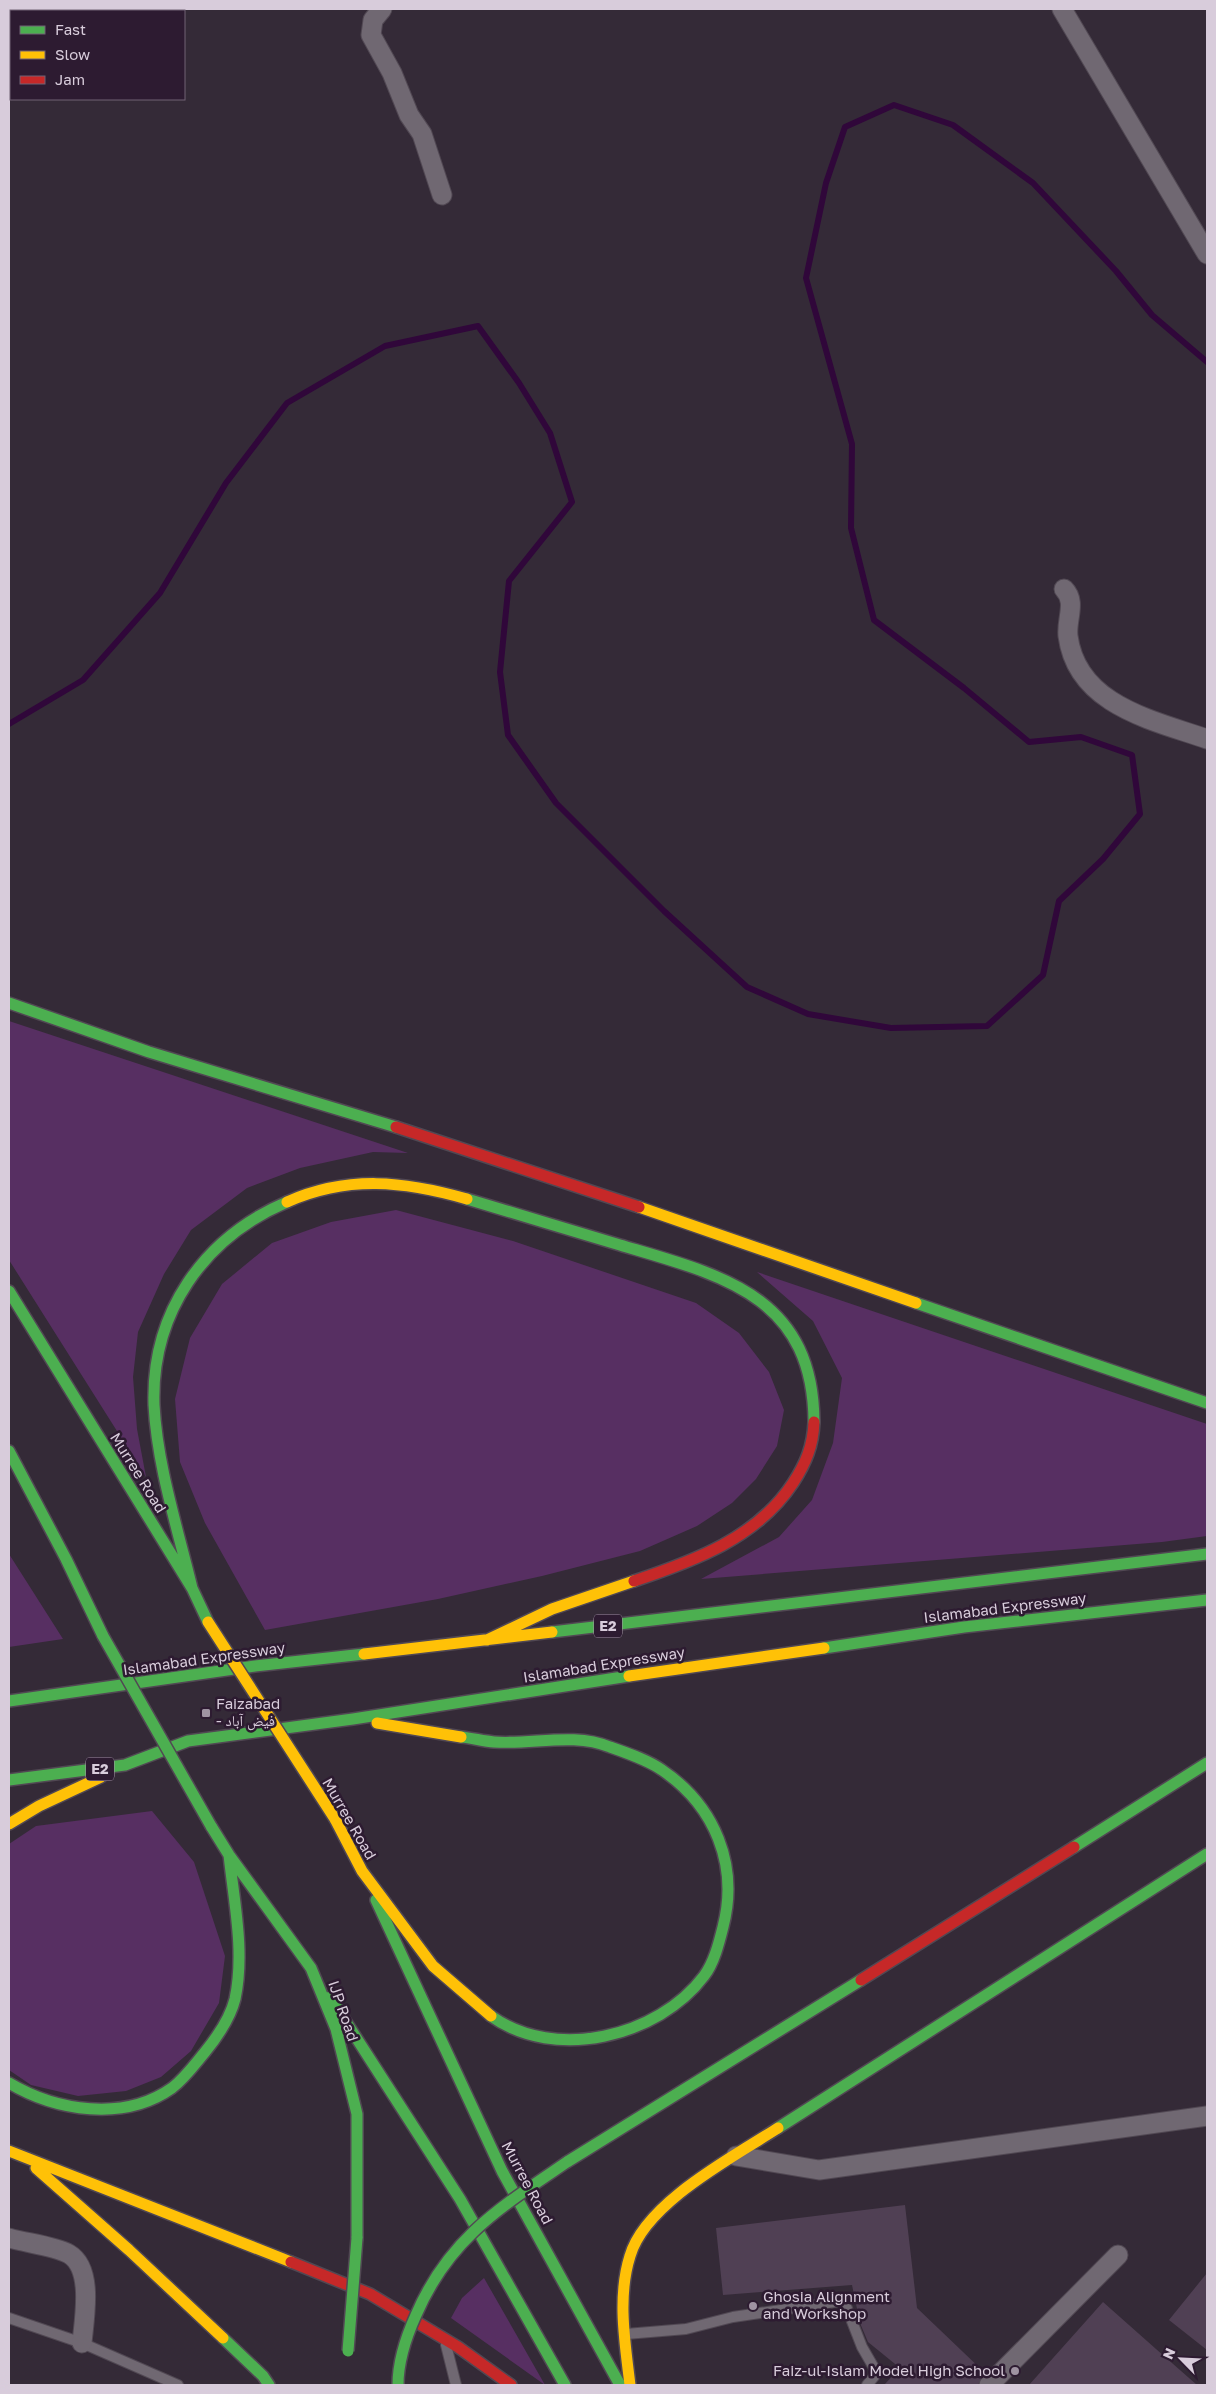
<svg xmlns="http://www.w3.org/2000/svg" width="1216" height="2394" font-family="'Golos Text','Noto Naskh Arabic',sans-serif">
  <rect width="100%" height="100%" fill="#342a37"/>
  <path fill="#572f62" d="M 9,1021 L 408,1153 L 373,1152 L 300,1168 L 247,1188 L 191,1230 L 164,1274 L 138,1332 L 133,1377 L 137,1429 L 146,1477 L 9,1260 Z
    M 396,1210 L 513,1241 L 696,1303 L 739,1333 L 769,1372 L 784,1410 L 777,1446 L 756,1479 L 732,1503 L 697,1526 L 640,1551 L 542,1576 L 438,1599 L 265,1630 L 205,1523 L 180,1462 L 175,1399 L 190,1338 L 222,1284 L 272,1243 L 331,1222 Z
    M 757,1272 L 1207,1424 L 1207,1536 L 1162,1542 L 701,1579 L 779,1537 L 812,1500 L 833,1443 L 842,1378 L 813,1321 Z
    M 9,1554 L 63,1639 L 9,1647 Z
    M 152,1811 L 194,1862 L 225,1956 L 219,2003 L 191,2051 L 161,2077 L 126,2091 L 78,2096 L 31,2085 L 9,2070 L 9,1844 L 36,1826 Z
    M 484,2278 L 545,2385 L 451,2318 L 462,2298 Z"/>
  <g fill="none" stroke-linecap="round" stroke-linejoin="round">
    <path stroke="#30073a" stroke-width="6" d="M 9,724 L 83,680 L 160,593 L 226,483 L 287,403 L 385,346 L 478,326 L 519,383 L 550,433 L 572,502 L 509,581 L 500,672 L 508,735 L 556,803 L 664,911 L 747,987 L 808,1014 L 891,1028 L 987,1026 L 1043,975 L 1059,901 L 1103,859 L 1140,814 L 1132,755 L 1081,737 L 1029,742 L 964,688 L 874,620 L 851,528 L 852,444 L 806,278 L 826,183 L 845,127 L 894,105 L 953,125 L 1033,183 L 1116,271 L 1152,315 L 1207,362"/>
  </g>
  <path fill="#504054" d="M 905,2205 L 917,2308 L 985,2373 L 978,2385 L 884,2385 L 900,2368 L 868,2342 L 860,2323 L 852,2285 L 723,2295 L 716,2228 Z
    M 1207,2273 L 1207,2350 L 1169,2320 Z
    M 1103,2302 L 1156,2349 L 1197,2385 L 1029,2385 Z"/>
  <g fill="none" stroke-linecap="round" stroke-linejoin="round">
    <g stroke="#514853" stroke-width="12">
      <path id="lane" d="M 9,2318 L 82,2343 L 178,2385
        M 626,2334 L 686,2329 L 733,2317 L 841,2301 L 846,2306 L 862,2347 L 877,2373 L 867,2385
        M 446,2345 L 456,2385"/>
    </g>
    <g stroke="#514853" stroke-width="21">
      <path id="street" d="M 382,9 L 373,20 L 371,35 L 392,73 L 409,115 L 422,134 L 442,195
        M 1062,9 L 1207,254
        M 1064,589 C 1077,602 1066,619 1068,636 C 1077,705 1152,720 1207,739
        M 736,2156 L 819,2170 L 1207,2116
        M 9,2238 C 26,2243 55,2246 69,2254 C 94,2269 84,2319 82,2343
        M 989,2385 L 1118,2255"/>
    </g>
    <g stroke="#514853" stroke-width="14">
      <path id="fast" d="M 9,1003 L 149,1052 L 396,1127
        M 467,1199 C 518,1214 569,1230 620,1245 C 721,1275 813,1295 814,1422
        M 9,1291 L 192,1588 L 208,1622
        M 916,1303 L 1207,1403
        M 9,1451 L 66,1559 L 103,1636
        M 192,1588 C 178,1530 157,1465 154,1405 C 151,1313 203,1238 287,1202
        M 552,1632 L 1207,1554
        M 824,1648 L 964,1627 L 1207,1600
        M 9,1701 L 255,1666 L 364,1654
        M 461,1737 C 472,1738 483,1741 494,1742 C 533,1745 573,1732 610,1747 C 627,1753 648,1760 662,1770 C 715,1806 739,1865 723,1927 C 719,1943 714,1963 704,1976 C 658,2037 555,2062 491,2016
        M 9,1780 L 125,1765 L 188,1741 L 353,1719 L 629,1676
        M 211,1826 L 229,1855 L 311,1968 L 336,2029 L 357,2114 L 357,2238
        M 1074,1847 L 1207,1763
        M 376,1900 L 502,2171 L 620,2385
        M 330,1997 L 460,2199 L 565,2385
        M 9,2083 C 56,2111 124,2122 172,2088 C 185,2078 195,2064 205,2052 C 218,2036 230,2019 235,1999 C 245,1952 234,1902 229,1855
        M 778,2128 L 1207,1854
        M 567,2162 L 861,1980
        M 223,2338 L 263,2376 L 269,2385"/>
    </g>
    <g stroke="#514853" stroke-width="14">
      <path id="slow" d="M 287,1202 C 348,1175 404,1181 467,1199
        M 639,1207 L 916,1303
        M 487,1640 L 552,1609 L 634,1581
        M 364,1654 L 552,1632
        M 629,1676 L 824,1648
        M 377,1723 L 461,1737
        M 335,1819 L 362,1871 L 433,1966 L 491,2016
        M 9,1824 L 39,1806 L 101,1777
        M 9,2151 L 291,2262
        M 36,2168 L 129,2250 L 223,2338
        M 630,2385 C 625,2343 617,2297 630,2256 C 645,2203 733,2157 778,2128"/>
    </g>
    <g stroke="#514853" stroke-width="14">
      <path id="jam" d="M 396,1127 L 639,1207
        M 634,1581 C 694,1561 757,1538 793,1483 C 806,1463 813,1446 814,1422
        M 861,1980 L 1074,1847
        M 291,2262 L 370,2294 L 458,2347 L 511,2385"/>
    </g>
    <use href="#lane" stroke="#706872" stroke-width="10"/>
    <use href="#street" stroke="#706872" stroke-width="19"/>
    <use href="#fast" stroke="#4caf50" stroke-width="11"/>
    <use href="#slow" stroke="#ffc107" stroke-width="11"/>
    <use href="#jam" stroke="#c62828" stroke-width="11"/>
    <g stroke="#514853" stroke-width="14" stroke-linecap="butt">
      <path id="fast-bridge" d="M 103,1636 L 211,1826
        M 348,2351 L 357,2238
        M 398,2385 C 398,2360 406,2337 416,2315 C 449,2238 501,2207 567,2162"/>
    </g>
    <g stroke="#514853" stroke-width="14" stroke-linecap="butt">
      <path id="slow-bridge" d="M 208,1622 L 335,1819"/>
    </g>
    <use href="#fast-bridge" stroke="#4caf50" stroke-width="11"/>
    <use href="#slow-bridge" stroke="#ffc107" stroke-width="11"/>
  </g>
  <g fill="#9f93a2" stroke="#2d1b31" stroke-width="2">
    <rect x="201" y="1708" width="10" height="10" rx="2.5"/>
    <circle cx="753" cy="2306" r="5"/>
    <circle cx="1015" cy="2371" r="5"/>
  </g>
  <g text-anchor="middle" stroke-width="5" stroke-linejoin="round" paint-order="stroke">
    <g fill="#2d1b31" stroke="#a597a8" stroke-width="1">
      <rect x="594" y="1614.5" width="28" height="23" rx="4"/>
      <rect x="86" y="1757.5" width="28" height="23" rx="4"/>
    </g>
    <g font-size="14" font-weight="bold" fill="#d8ccdb">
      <text x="608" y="1631">E2</text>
      <text x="100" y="1774">E2</text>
    </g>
    <g font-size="15" fill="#d8ccdb" stroke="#2d1b31">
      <text transform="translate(138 1473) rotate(58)" y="5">Murree Road</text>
      <text transform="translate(1005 1608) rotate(-7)" y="5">Islamabad Expressway</text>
      <text transform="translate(204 1659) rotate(-8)" y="5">Islamabad Expressway</text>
      <text transform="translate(604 1665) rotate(-9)" y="5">Islamabad Expressway</text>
      <text transform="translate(349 1819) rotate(60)" y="5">Murree Road</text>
      <text transform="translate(343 2011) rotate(71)" y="5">IJP Road</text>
      <text transform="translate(527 2183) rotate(62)" y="5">Murree Road</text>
    </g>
    <g font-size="15" fill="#d8ccdb" stroke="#2d1b31" text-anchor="start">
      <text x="216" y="1709">Faizabad<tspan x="216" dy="17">- فیض آباد</tspan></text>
      <text x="763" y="2302">Ghosia Alignment<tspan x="763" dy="17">and Workshop</tspan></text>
      <text x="1005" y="2376" text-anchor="end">Faiz-ul-Islam Model High School</text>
    </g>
  </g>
  <rect width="1216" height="2394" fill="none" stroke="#d8ccdb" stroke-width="20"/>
  <rect x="10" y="10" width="175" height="90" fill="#2d1b31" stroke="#716275"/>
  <rect x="20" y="26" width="25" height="8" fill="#4caf50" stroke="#716275"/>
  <text x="55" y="35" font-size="15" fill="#d8ccdb">Fast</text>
  <rect x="20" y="51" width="25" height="8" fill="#ffc107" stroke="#716275"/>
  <text x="55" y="60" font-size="15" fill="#d8ccdb">Slow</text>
  <rect x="20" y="76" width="25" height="8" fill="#c62828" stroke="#716275"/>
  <text x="55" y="85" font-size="15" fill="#d8ccdb">Jam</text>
  <g transform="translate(1181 2359) rotate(294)" stroke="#2d1b31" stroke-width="4" paint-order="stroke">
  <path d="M0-4L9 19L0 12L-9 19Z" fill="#d8ccdb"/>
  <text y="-8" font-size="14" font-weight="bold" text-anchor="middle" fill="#d8ccdb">N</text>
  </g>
</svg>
